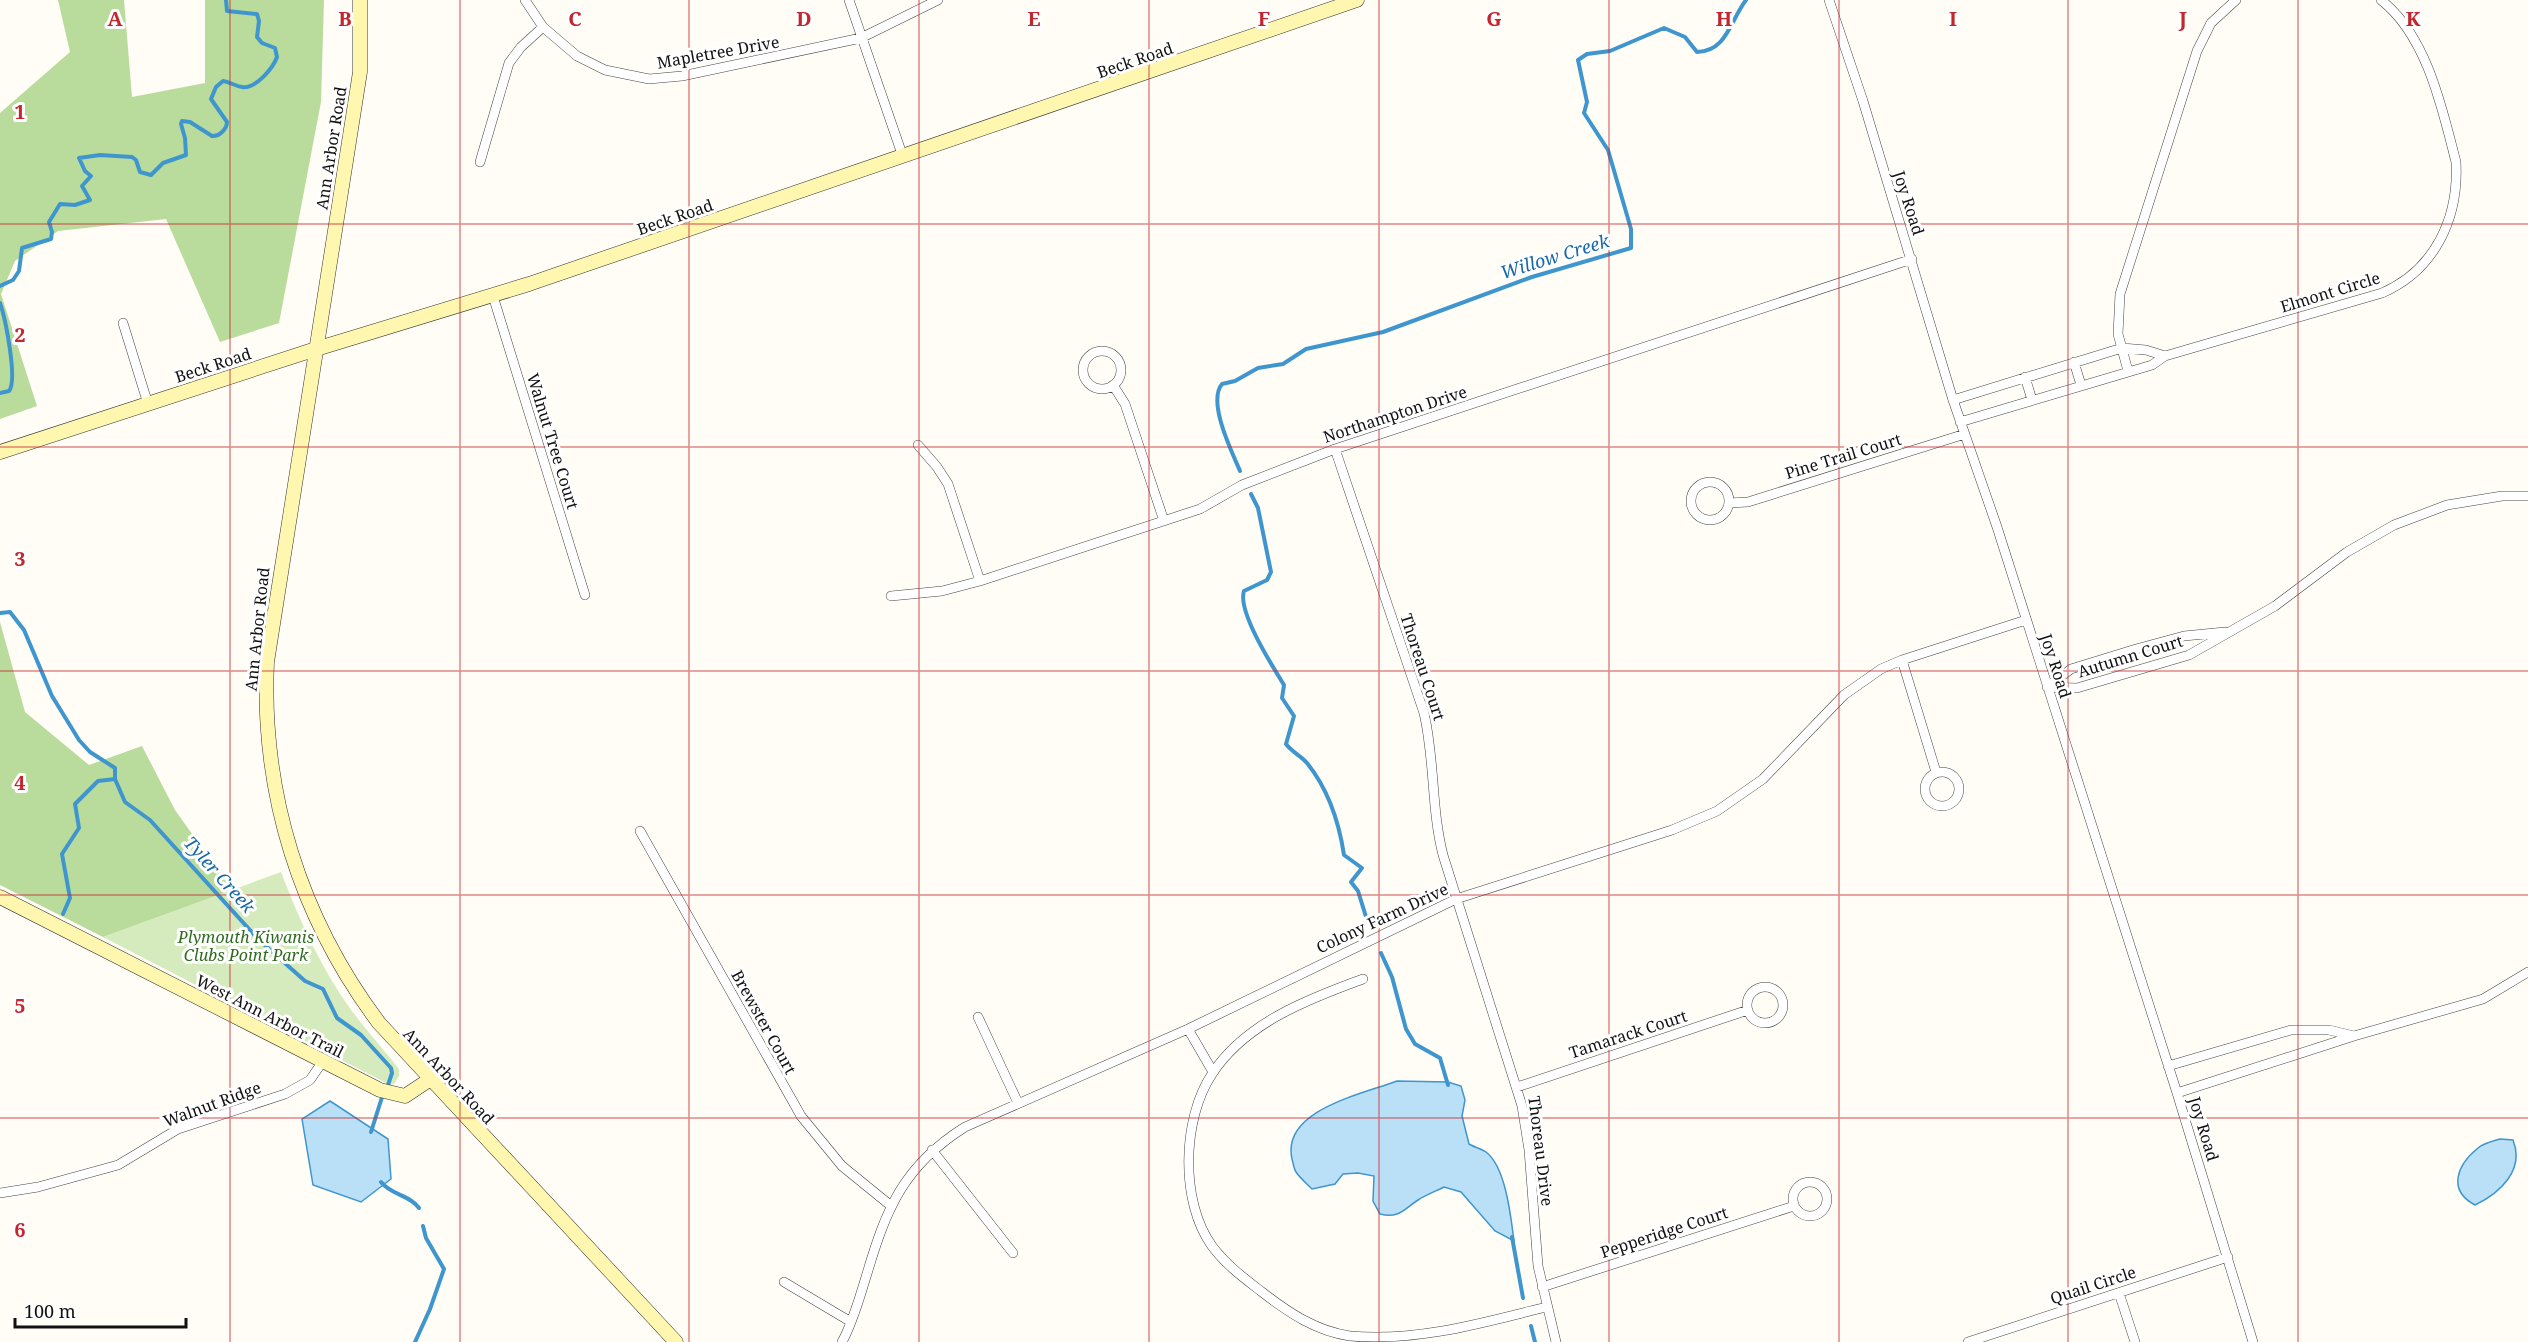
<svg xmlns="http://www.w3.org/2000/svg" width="2528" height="1342" font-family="'Noto Serif',serif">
  <rect width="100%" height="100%" fill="#fffdf5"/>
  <path fill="#d5ebbd" d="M 281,872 C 301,924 324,975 358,1019 C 371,1036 386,1052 399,1069 L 399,1076 L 394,1084 L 390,1085 L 103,937 Z"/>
  <path fill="#b9dc9c" d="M 58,0 L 124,0 L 132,97 L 205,83 L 205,0 L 324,0 L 321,102 L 279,323 L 220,342 L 166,219 L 58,231 L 15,261 L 1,294 L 37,406 L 0,419 L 0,113 L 70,52 Z
    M 0,622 L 25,712 L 89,765 L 142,746 L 175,810 L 232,890 L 103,937 L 0,885 Z"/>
  <path fill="#b9e0f7" stroke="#3f96cf" stroke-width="1.5" d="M 1397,1081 L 1448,1082 L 1461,1086 L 1465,1100 L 1462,1116 L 1469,1144 C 1474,1147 1482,1149 1486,1152 C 1506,1167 1511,1218 1514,1241 L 1495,1231 L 1461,1192 L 1444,1187 C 1436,1191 1426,1195 1418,1200 C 1404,1209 1399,1219 1380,1214 L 1373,1201 L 1374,1176 L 1358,1173 L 1343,1174 L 1335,1184 L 1312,1189 C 1307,1184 1300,1178 1296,1172 C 1294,1169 1293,1163 1292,1159 C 1281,1110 1363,1094 1397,1081 Z
    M 330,1101 L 388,1139 L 391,1179 L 361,1202 L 313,1185 L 302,1119 Z
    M 2500,1139 L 2513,1140 C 2525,1170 2500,1193 2475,1205 C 2447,1190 2457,1165 2478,1148 C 2484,1143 2494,1141 2500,1139 Z"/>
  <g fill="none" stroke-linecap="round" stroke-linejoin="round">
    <path stroke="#3f96cf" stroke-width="4" d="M 0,286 L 13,280 L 19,271 L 22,248 L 51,239 L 52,232 L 49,222 L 60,204 L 75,205 L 90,200 L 82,186 L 91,176 L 85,171 L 79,158 L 100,155 L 132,157 L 136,160 L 140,172 L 151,175 L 163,163 L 186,155 L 185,138 L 181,124 L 182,121 L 190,122 L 212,136 C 219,137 227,129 227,122 L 211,99 L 216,87 L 223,81 C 230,82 235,86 242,87 C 256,89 273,68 277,57 L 275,48 L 262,43 L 257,37 L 259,21 L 257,14 L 227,11 L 226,0
      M 0,303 C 5,317 18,380 9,391 L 0,393
      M 1240,471 C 1232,452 1207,402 1222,384 L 1235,381 L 1258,368 L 1283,364 L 1306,349 L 1383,332 L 1532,277 L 1631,248 L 1631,229 L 1608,150 L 1584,113 L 1587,102 L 1578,60 L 1587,54 L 1610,51 L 1664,28 L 1685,37 L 1697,52 C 1727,51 1730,21 1746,0
      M 1251,494 L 1258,508 L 1271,572 L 1267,580 L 1244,591 C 1237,611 1273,667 1284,685 L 1282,698 L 1294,716 L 1286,744 C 1292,752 1301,756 1307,763 C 1328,789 1339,822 1344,855 L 1362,868 L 1351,882 L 1358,891 L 1367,920
      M 0,613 L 10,612 L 24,630 L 52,696 L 79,740 L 90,752 L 115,768 L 115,779 L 125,802 L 150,820 L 259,940 L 305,981 L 323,989 L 337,1018 L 361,1035 L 391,1068 L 392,1073 L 387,1088
      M 63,914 L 70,898 L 62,854 L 79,828 L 75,804 L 98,781 L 115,779
      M 1381,953 L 1392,977 L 1406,1029 L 1415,1044 L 1440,1058 L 1448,1085
      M 371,1132 L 383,1094
      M 381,1182 C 391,1195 410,1195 419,1208
      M 1512,1237 L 1523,1298
      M 1531,1326 L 1535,1342
      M 415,1342 L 430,1309 L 444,1269 L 426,1238 L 423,1226"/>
    <g stroke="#444" stroke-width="10">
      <path id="street" d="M 525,0 L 543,27 L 577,56 L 605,70 L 649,79 L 682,76 L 861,38 L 938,0
        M 849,0 L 903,157
        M 1829,0 L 1863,101 L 1953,400 L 1997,527 L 2177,1093 L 2253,1342
        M 480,162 L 509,63 L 521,47 L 543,27
        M 493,296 L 585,595
        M 123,323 L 148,404
        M1083 370a19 19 0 1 1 38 0a19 19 0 1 1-38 0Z
        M 2074,362 L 2081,385
        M 2128,371 L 2118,334 L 2120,294 L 2197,51 L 2211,23 L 2236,0
        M 2025,377 L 2032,400
        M 1113,385 L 1125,404 L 1164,521
        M 1953,400 L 2122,348 L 2146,350 L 2165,356
        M 1960,422 L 2152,365 L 2165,356 L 2382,293 C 2435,270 2459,218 2456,162 C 2442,108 2427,36 2381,0
        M 918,445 L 937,467 L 948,484 L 980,581
        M 1335,449 L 1424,713 C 1435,760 1431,808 1443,855 L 1522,1106 L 1529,1150 L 1538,1266 L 1556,1342
        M1691 501a19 19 0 1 1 38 0a19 19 0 1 1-38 0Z
        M 1729,503 L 1748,502 L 1965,434
        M 891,596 L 942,591 L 980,581 L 1200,509 L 1242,485 L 1335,449 L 1912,259
        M 1902,660 L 1936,772
        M 2047,687 L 2077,688 L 2189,655 L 2275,606 L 2347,552 L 2394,525 L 2447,505 L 2502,496 L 2528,496
        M 2047,687 L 2071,669 L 2136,649 L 2184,636 L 2225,632
        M1925 789a17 17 0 1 1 34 0a17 17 0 1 1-34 0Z
        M 640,831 L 801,1116 L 842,1166 L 890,1205
        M 1363,979 C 1308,999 1245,1023 1212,1074 C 1182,1119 1180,1202 1212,1246 C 1226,1265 1244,1278 1262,1292 C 1289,1313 1316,1331 1350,1336 C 1417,1342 1482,1323 1546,1307
        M1747 1005a18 18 0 1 1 36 0a18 18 0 1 1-36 0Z
        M 978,1017 L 1018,1103
        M 1188,1029 L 1213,1072
        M 2354,1036 L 2483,999 L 2528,972
        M 2168,1066 L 2291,1030 L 2329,1030 L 2354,1036 L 2177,1093
        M 1517,1087 L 1748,1010
        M 932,1150 L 1013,1253
        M1793 1199a17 17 0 1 1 34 0a17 17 0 1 1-34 0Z
        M 0,1193 L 38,1187 L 118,1165 L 178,1129 L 285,1094 L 310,1080 L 323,1061
        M 784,1282 L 851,1322
        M 1542,1287 L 1794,1206
        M 2119,1293 L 2135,1342
        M 842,1342 C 853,1322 859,1299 866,1277 C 886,1209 903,1166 965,1127 L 1188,1029 L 1456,899 L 1672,830 L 1717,811 L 1763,779 L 1844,695 L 1881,669 L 1902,660 L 2026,620
        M 1968,1342 L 2228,1257"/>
    </g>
    <g stroke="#333" stroke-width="15">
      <path id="secondary" d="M 360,0 L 360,72 L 267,662 C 261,793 300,918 379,1023 L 676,1342
        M 0,452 L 316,349 L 529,284 L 1357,0
        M 0,897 L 380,1090 L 405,1096 L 429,1080"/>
    </g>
    <use href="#street" stroke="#fff" stroke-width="9"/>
    <use href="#secondary" stroke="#fff6b0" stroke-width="14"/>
  </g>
  <path fill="none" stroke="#c4262e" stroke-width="1.5" stroke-opacity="0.55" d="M 230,0 L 230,1342M 460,0 L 460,1342M 689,0 L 689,1342M 919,0 L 919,1342M 1149,0 L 1149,1342M 1379,0 L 1379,1342M 1609,0 L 1609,1342M 1839,0 L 1839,1342M 2068,0 L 2068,1342M 2298,0 L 2298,1342M 0,224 L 2528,224M 0,447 L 2528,447M 0,671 L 2528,671M 0,895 L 2528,895M 0,1118 L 2528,1118"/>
  <g text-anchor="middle" stroke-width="6" stroke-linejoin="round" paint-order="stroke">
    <g font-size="16" fill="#111" stroke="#fff">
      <text transform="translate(718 52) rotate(-10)" y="6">Mapletree Drive</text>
      <text transform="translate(1135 60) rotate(-19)" y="6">Beck Road</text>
      <text transform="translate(331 148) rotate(-81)" y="6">Ann Arbor Road</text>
      <text transform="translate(1909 203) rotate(72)" y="6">Joy Road</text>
      <text transform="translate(675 217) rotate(-19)" y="6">Beck Road</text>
      <text transform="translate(2330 292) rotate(-17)" y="6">Elmont Circle</text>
      <text transform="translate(213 365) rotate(-18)" y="6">Beck Road</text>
      <text transform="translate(1395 414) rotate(-18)" y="6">Northampton Drive</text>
      <text transform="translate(553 441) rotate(73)" y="6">Walnut Tree Court</text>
      <text transform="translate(1843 456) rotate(-17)" y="6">Pine Trail Court</text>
      <text transform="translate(257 629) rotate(-84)" y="6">Ann Arbor Road</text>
      <text transform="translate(2130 656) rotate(-17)" y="6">Autumn Court</text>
      <text transform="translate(2056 666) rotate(72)" y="6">Joy Road</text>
      <text transform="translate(1423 667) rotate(72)" y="6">Thoreau Court</text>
      <text transform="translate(1382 918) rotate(-25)" y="6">Colony Farm Drive</text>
      <text transform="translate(270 1016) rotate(27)" y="6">West Ann Arbor Trail</text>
      <text transform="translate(764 1022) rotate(61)" y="6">Brewster Court</text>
      <text transform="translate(1628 1034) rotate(-18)" y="6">Tamarack Court</text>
      <text transform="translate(449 1076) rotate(47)" y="6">Ann Arbor Road</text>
      <text transform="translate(212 1104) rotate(-20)" y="6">Walnut Ridge</text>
      <text transform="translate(2204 1129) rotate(73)" y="6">Joy Road</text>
      <text transform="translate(1541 1151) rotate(83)" y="6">Thoreau Drive</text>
      <text transform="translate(1664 1232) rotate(-18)" y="6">Pepperidge Court</text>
      <text transform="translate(2093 1285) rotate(-18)" y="6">Quail Circle</text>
    </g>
    <g font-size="16" font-style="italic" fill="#2f6b1f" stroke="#fff">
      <text x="246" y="943">Plymouth Kiwanis<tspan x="246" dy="18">Clubs Point Park</tspan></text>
    </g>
    <g font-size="18" font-style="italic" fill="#1768a6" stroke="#fff">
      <text transform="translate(1555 257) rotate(-17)" y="6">Willow Creek</text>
      <text transform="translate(219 875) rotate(48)" y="6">Tyler Creek</text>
    </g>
  </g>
  <g font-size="20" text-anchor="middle" font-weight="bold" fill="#c4262e" stroke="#fff" stroke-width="6" stroke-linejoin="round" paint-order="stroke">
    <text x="115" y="26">A</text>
    <text x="345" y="26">B</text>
    <text x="575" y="26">C</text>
    <text x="804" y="26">D</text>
    <text x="1034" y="26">E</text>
    <text x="1264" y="26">F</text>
    <text x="1494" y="26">G</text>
    <text x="1724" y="26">H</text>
    <text x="1953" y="26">I</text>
    <text x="2183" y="26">J</text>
    <text x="2413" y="26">K</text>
    <text x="20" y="119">1</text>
    <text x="20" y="342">2</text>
    <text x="20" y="566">3</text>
    <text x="20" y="790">4</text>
    <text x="20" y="1013">5</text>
    <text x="20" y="1237">6</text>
  </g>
  <path d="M15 1318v9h171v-9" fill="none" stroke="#111111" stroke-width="3"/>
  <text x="24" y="1318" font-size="18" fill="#111111" stroke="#ffffff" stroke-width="4.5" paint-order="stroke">100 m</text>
</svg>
